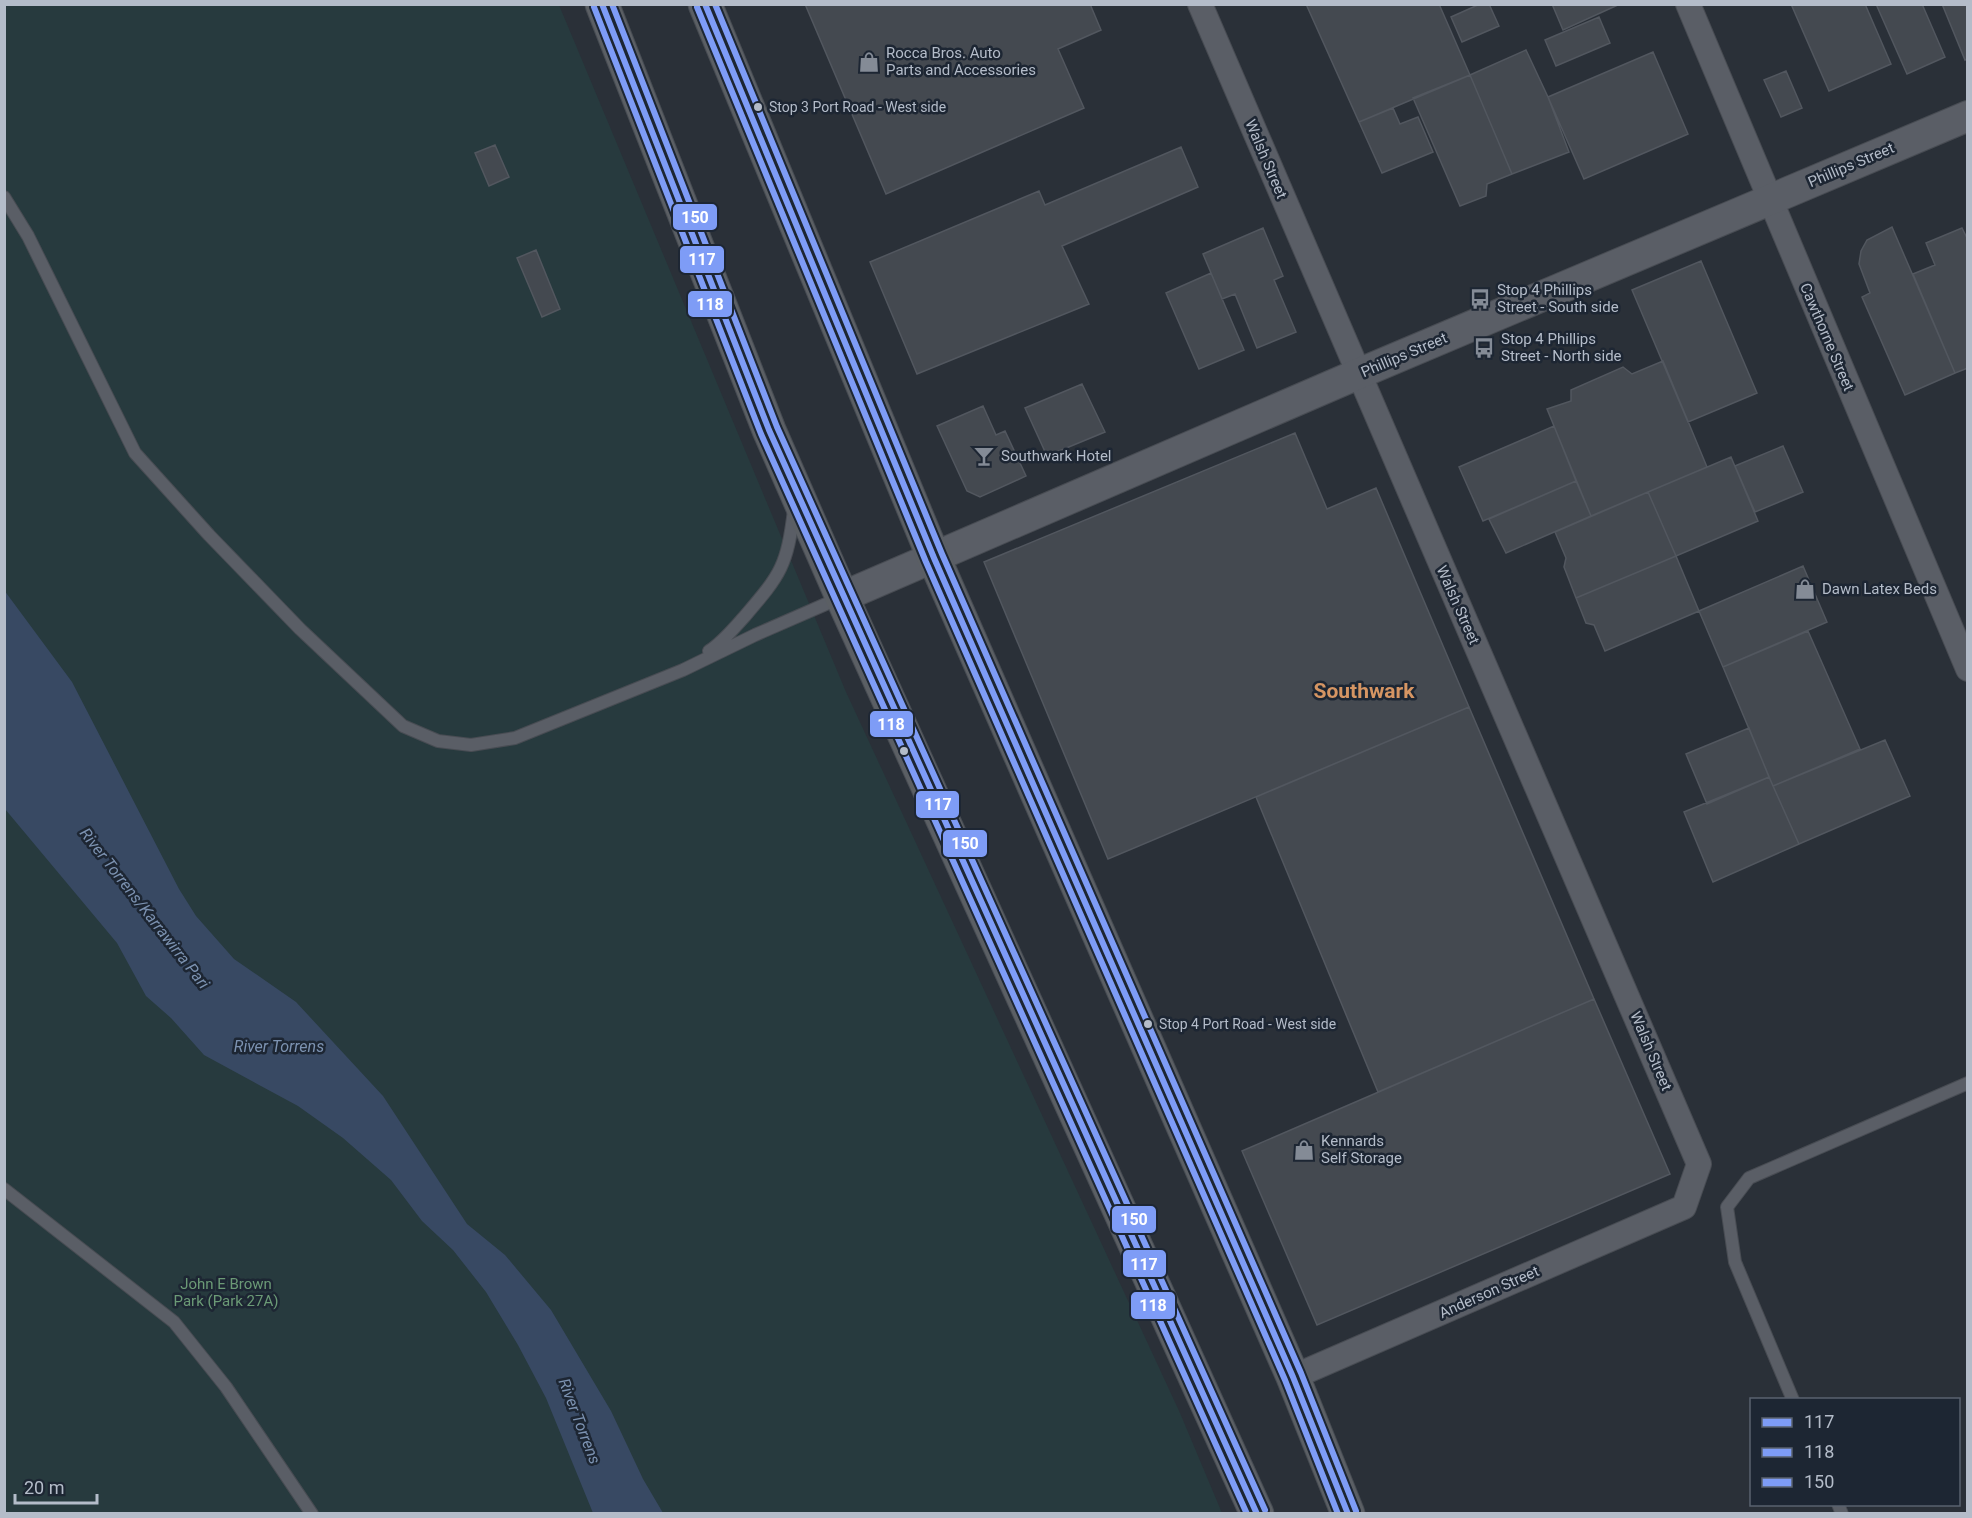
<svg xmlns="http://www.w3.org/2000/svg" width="1972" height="1518" font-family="Roboto,sans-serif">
  <rect width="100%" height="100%" fill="#2a3038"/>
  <path fill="#273a3e" d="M 5,5 L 559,5 L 846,692 L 1180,1413 L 1222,1513 L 5,1514 Z"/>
  <path fill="#384963" d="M 4,590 L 72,682 L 179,889 L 196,916 L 234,959 L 296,1002 L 383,1096 L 467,1224 L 505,1255 L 551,1310 L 611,1411 L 643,1479 L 663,1513 L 593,1513 L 546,1398 L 518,1345 L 486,1292 L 453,1250 L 422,1221 L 391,1180 L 343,1138 L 298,1106 L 204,1055 L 171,1018 L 146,996 L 117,943 L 5,809 Z"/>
  <path fill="#444950" stroke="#52575f" stroke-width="1.5" d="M 805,4 L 1090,4 L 1101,30 L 1058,49 L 1084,108 L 886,194 Z
    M 1306,4 L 1439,4 L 1470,75 L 1359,122 Z
    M 1480,4 L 1489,4 L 1499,26 L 1462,42 L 1451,17 Z
    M 1552,4 L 1620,4 L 1563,30 Z
    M 1791,4 L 1865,4 L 1891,64 L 1829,91 Z
    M 1876,4 L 1922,4 L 1945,57 L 1907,74 Z
    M 1942,4 L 1968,4 L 1968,58 L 1965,60 Z
    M 1599,17 L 1610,43 L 1556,66 L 1545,40 Z
    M 1526,50 L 1548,97 L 1569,152 L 1512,174 L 1470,75 Z
    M 1653,52 L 1688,134 L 1584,179 L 1548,97 Z
    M 1786,71 L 1802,108 L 1781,117 L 1764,80 Z
    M 1470,75 L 1512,174 L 1487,184 L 1486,196 L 1460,206 L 1413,98 Z
    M 1393,108 L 1400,124 L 1418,117 L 1433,152 L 1382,173 L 1359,122 Z
    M 495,145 L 509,177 L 489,186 L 475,153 Z
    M 1181,147 L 1198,187 L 1062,246 L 1089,304 L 917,374 L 870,262 L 1039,191 L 1045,205 Z
    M 1892,227 L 1955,373 L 1905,395 L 1862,297 L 1870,293 L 1859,264 L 1861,251 L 1867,240 Z
    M 1263,228 L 1283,276 L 1274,280 L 1296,332 L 1257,348 L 1235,294 L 1222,299 L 1203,254 Z
    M 1962,228 L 1968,240 L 1968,368 L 1955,373 L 1913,274 L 1935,265 L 1926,243 Z
    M 536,250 L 560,309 L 542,317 L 517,258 Z
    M 1701,261 L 1757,393 L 1688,422 L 1632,290 Z
    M 1211,273 L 1244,350 L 1199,369 L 1166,293 Z
    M 1663,361 L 1707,467 L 1591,516 L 1547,409 L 1571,401 L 1571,390 L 1623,367 L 1632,374 Z
    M 1082,384 L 1105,432 L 1047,456 L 1025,408 Z
    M 983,406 L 996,435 L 1005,431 L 1026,476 L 980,497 L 967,491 L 937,426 Z
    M 1554,426 L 1576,481 L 1483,521 L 1459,467 Z
    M 1295,433 L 1327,509 L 1376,488 L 1469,707 L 1108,859 L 984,562 Z
    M 1783,446 L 1803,492 L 1755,512 L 1735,466 Z
    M 1731,457 L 1758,521 L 1676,556 L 1648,492 Z
    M 1576,481 L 1591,516 L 1506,553 L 1489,519 Z
    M 1648,492 L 1676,556 L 1576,598 L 1564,567 L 1566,558 L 1555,532 Z
    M 1676,556 L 1699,611 L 1605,651 L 1594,625 L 1586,623 L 1576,598 Z
    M 1803,566 L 1827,622 L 1723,667 L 1699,611 Z
    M 1808,631 L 1860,749 L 1773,786 L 1723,667 Z
    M 1469,707 L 1594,999 L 1378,1092 L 1256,797 Z
    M 1749,728 L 1769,777 L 1707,804 L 1686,754 Z
    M 1885,740 L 1910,796 L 1799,844 L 1773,786 Z
    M 1769,777 L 1799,844 L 1713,882 L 1684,812 Z
    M 1594,999 L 1670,1174 L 1317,1325 L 1242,1151 Z"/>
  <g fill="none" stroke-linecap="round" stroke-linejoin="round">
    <g stroke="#484c53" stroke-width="14">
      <path id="service" d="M 4,197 L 28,236 L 135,453 L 209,535 L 300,629 L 403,726 L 438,741 L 471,745 L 515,738 L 683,670 L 755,635 L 842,597
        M 709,651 C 723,642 734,628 745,616 C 781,574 787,566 794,510
        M 4,1189 L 174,1322 L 226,1387 L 312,1514
        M 1793,1400 L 1735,1262 L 1727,1207 L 1749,1178 L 1968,1083
        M 1838,1504 L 1842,1514"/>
    </g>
    <g stroke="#484c53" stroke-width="26">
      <path id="minor" d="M 1200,4 L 1699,1164 L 1684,1207 L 1293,1377
        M 1688,4 L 1968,669"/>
    </g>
    <g stroke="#484c53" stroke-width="32">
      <path id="tertiary" d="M 842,597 L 1358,374 L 1968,116"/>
    </g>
    <g stroke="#474c53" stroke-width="35">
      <path id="trunk" d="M 602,4 L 769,430 L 842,597 L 1257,1514
        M 705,4 L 934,558 L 1293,1377 L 1348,1514"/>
    </g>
    <use href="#service" stroke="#5a5e66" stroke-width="12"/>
    <use href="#minor" stroke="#5a5e66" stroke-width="24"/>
    <use href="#tertiary" stroke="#5a5e66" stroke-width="30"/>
    <use href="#trunk" stroke="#5b5f64" stroke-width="33"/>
    <g stroke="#1d2633" stroke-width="10">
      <path id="bus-1" d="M 602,4 L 769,430 L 1257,1514
        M 705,4 L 934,558 L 1293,1377 L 1348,1514"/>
    </g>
    <g stroke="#1d2633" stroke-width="10">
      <path id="bus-2" d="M 594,7 L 761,434 L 1247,1514
        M 697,7 L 926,562 L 1285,1380 L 1338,1514"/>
    </g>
    <g stroke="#1d2633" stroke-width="10">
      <path id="bus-3" d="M 612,4 L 777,427 L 1265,1510
        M 715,4 L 942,554 L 1301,1373 L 1356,1511"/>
    </g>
    <use href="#bus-1" stroke="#7e9cf6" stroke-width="6"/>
    <use href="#bus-2" stroke="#7e9cf6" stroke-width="6"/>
    <use href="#bus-3" stroke="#7e9cf6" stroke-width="6"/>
  </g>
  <defs>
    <g id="shop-bare" transform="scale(1.62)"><path d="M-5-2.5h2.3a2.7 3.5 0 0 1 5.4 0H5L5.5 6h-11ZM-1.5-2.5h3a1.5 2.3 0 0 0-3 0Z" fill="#848b96" stroke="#1d2633" stroke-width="2.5" paint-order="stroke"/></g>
    <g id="bus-bare" transform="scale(1.62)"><path d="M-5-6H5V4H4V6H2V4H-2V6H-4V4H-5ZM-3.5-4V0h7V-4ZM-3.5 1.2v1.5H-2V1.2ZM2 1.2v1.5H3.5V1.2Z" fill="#848b96" stroke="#1d2633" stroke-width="2.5" paint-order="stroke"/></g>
    <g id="bar-bare" transform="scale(1.62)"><path d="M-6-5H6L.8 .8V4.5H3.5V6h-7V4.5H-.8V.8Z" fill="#848b96" stroke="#1d2633" stroke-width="2.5" paint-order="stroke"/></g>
  </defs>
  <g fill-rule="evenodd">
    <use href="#shop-bare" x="869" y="62"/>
    <use href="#bus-bare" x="1480" y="299"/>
    <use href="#bus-bare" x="1484" y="348"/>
    <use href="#bar-bare" x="984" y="456"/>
    <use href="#shop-bare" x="1805" y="589"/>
    <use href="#shop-bare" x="1304" y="1150"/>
  </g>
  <g fill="#b4bcc9" stroke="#1d2633" stroke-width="2">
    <circle cx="758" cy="107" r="5"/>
    <circle cx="904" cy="751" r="5"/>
    <circle cx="1148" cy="1024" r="5"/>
  </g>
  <g text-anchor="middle" stroke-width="5" stroke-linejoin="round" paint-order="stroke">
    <g font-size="14" fill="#b4bcc9" stroke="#1d2633" text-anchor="start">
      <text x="769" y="112">Stop 3 Port Road - West side</text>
      <text x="1159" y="1029">Stop 4 Port Road - West side</text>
    </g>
    <g font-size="15" fill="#b4bcc9" stroke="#1d2633" text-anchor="start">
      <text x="886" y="58">Rocca Bros. Auto<tspan x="886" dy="17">Parts and Accessories</tspan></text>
      <text x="1497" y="295">Stop 4 Phillips<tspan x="1497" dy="17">Street - South side</tspan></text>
      <text x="1501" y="344">Stop 4 Phillips<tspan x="1501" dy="17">Street - North side</tspan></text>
      <text x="1001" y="461">Southwark Hotel</text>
      <text x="1822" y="594">Dawn Latex Beds</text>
      <text x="1321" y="1146">Kennards<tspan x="1321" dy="17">Self Storage</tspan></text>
    </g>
    <g font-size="15" fill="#b4bcc9" stroke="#1d2633">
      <text transform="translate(1266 159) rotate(67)" y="5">Walsh Street</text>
      <text transform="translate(1851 165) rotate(-23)" y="5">Phillips Street</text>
      <text transform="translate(1827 337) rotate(67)" y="5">Cawthorne Street</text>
      <text transform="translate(1404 355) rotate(-23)" y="5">Phillips Street</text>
      <text transform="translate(1458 605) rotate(66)" y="5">Walsh Street</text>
      <text transform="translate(1651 1051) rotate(67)" y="5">Walsh Street</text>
      <text transform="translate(1489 1292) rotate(-24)" y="5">Anderson Street</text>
    </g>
    <g font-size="15" fill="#6b9a76" stroke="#1d2633">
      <text x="226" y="1289">John E Brown<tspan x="226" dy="17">Park (Park 27A)</tspan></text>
    </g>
    <g font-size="16" font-style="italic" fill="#7c92b1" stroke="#1d2633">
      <text transform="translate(145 908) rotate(52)" y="6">River Torrens/Karrawirra Pari</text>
      <text x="279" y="1052">River Torrens</text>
      <text transform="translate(580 1421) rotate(69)" y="6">River Torrens</text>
    </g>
    <g font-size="21" font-weight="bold" fill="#d59563" stroke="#1d2633">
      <text x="1364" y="698">Southwark</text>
    </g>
  </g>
  <g stroke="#1d2633" stroke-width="2">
    <rect x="672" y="203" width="46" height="28" rx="6" fill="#7e9cf6"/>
    <rect x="679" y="245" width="46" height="29" rx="6" fill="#7e9cf6"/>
    <rect x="687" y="290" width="46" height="28" rx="6" fill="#7e9cf6"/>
    <rect x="869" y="710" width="45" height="28" rx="6" fill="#7e9cf6"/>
    <rect x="915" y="790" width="45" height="29" rx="6" fill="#7e9cf6"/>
    <rect x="942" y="829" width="46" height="29" rx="6" fill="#7e9cf6"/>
    <rect x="1111" y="1205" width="46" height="29" rx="6" fill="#7e9cf6"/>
    <rect x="1122" y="1249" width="45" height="29" rx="6" fill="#7e9cf6"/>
    <rect x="1130" y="1291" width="46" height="29" rx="6" fill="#7e9cf6"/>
  </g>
  <g font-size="16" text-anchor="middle" font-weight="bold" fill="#fff">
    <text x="695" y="223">150</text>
    <text x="702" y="265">117</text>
    <text x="710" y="310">118</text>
    <text x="891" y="730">118</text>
    <text x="938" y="810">117</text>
    <text x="965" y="849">150</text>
    <text x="1134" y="1225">150</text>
    <text x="1144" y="1270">117</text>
    <text x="1153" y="1311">118</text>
  </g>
  <rect width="1972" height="1518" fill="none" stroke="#b4bcc9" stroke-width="12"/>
  <rect x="1750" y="1398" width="210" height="108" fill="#1d2633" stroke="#59626f" stroke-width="1.5"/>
  <rect x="1762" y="1418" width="30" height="9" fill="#7e9cf6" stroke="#59626f" stroke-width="1.5"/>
  <text x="1804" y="1428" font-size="18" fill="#b4bcc9">117</text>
  <rect x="1762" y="1448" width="30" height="9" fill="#7e9cf6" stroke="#59626f" stroke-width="1.5"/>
  <text x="1804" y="1458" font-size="18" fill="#b4bcc9">118</text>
  <rect x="1762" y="1478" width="30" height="9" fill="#7e9cf6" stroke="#59626f" stroke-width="1.5"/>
  <text x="1804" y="1488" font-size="18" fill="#b4bcc9">150</text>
  <path d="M15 1494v9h82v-9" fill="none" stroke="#b4bcc9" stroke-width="3"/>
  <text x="24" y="1494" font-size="18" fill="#b4bcc9" stroke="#1d2633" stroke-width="4.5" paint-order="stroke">20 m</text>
</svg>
